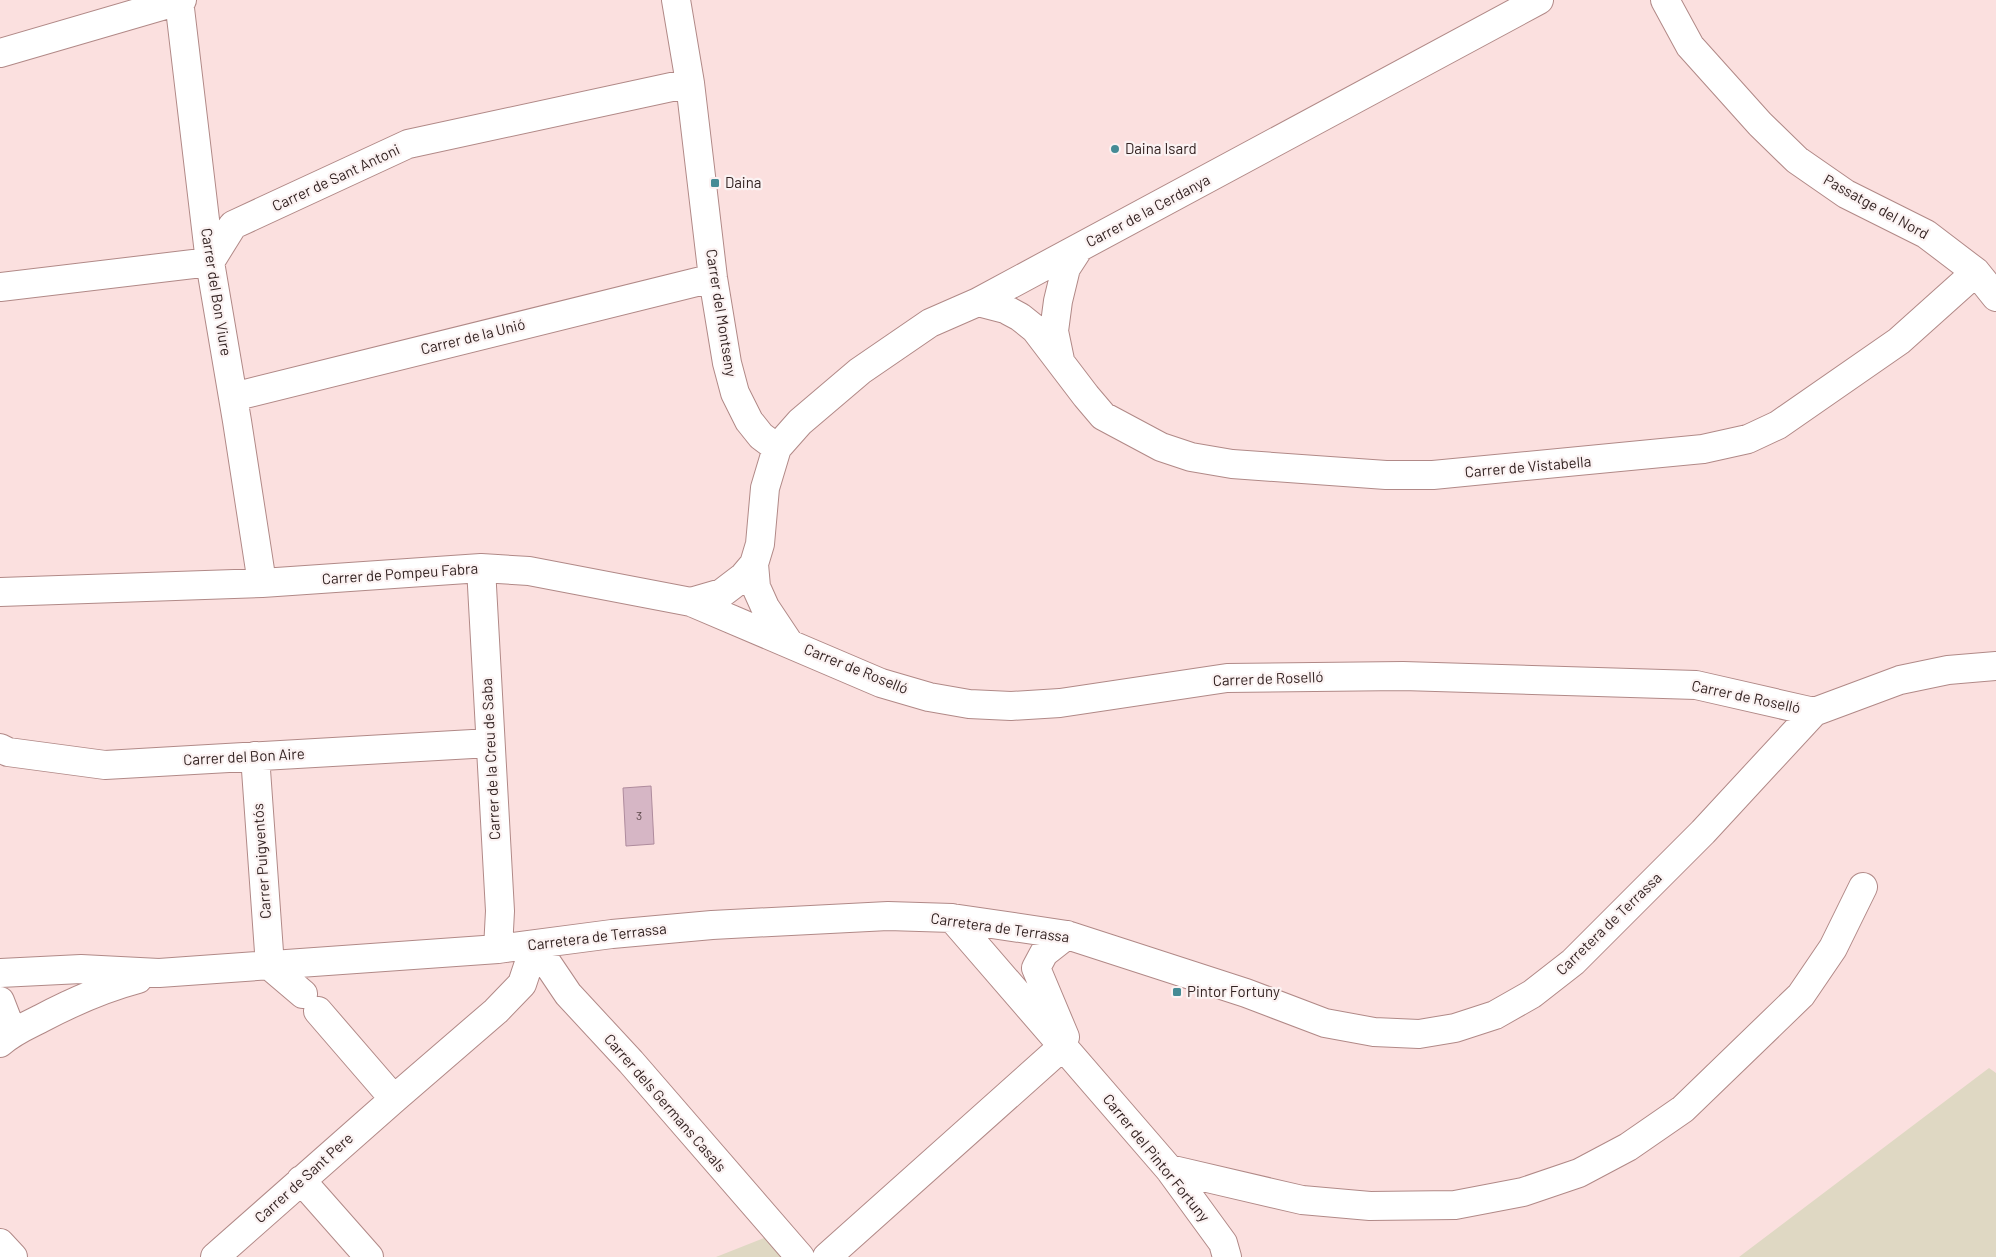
<svg xmlns="http://www.w3.org/2000/svg" width="1996" height="1257" font-family="Barlow,sans-serif">
  <rect width="100%" height="100%" fill="#fbe0df"/>
  <path fill="#dfd8c3" d="M 1989,1068 L 1996,1073 L 1996,1257 L 1739,1257 Z
    M 769,1236 L 786,1257 L 716,1257 Z"/>
  <path fill="#d6b6c5" stroke="#af8b9d" d="M 651,786 L 654,844 L 626,846 L 623,788 Z"/>
  <g fill="none" stroke-linecap="round" stroke-linejoin="round">
    <g stroke="#b18987" stroke-width="30">
      <path id="minor" d="M 179,0 L 210,262 L 237,421 L 262,583
        M 676,0 L 690,83 L 713,278 L 727,363 L 735,393 L 749,421 L 761,436 L 777,448
        M 1665,0 L 1690,46 L 1760,124 L 1797,160 L 1846,194 L 1926,234 L 1976,272 L 1996,297
        M 0,53 L 182,0
        M 0,287 L 210,262 L 233,225 L 408,144 L 690,83
        M 978,302 L 1005,309 L 1020,317 L 1035,329 L 1086,396 L 1103,416 L 1161,447 L 1191,457 L 1232,464 L 1386,475 L 1433,475 L 1703,449 L 1748,439 L 1778,425 L 1899,341 L 1976,272
        M 1060,360 L 1054,331 L 1058,301 L 1066,268 L 1079,248
        M 233,397 L 713,278
        M 754,564 L 756,587 L 765,607 L 789,643
        M 481,568 L 500,911 L 498,949
        M 0,592 L 262,583 L 481,568 L 529,571 L 691,602 L 881,683 L 929,697 L 969,704 L 1011,706 L 1060,703 L 1227,678 L 1403,676 L 1696,685 L 1814,712
        M 691,602 L 722,593 L 743,577 L 754,564 L 760,544 L 765,488 L 777,448 L 800,422 L 860,371 L 930,323 L 978,302 L 1539,0
        M 0,748 L 8,752 L 105,765 L 490,743
        M 255,756 L 270,966
        M 952,918 L 1169,1169 L 1223,1243 L 1227,1257
        M 535,945 L 568,994 L 631,1062 L 800,1257
        M 270,966 L 303,994
        M 0,973 L 81,969 L 159,973 L 498,949 L 612,934 L 712,925 L 888,916 L 952,918 L 1067,935 L 1246,993 L 1325,1023 L 1374,1032 L 1419,1034 L 1455,1028 L 1495,1015 L 1532,994 L 1573,962 L 1703,832 L 1814,712 L 1900,680 L 1948,670 L 1996,666
        M 0,1001 L 7,1019 L 8,1035
        M 318,1011 L 394,1099
        M 1065,1037 L 1036,968 L 1044,953 L 1067,935
        M 0,1043 C 12,1032 26,1026 40,1019 C 72,1002 104,988 138,979
        M 1169,1169 L 1302,1200 L 1370,1206 L 1455,1205 L 1523,1192 L 1579,1173 L 1628,1147 L 1683,1109 L 1801,995 L 1833,948 L 1863,887
        M 301,1180 L 369,1257
        M 0,1243 L 13,1257
        M 215,1257 L 394,1099 L 496,1011 L 522,984 L 535,945
        M 827,1257 L 1062,1047"/>
    </g>
    <use href="#minor" stroke="#fff" stroke-width="28"/>
  </g>
  <g fill="#458b95" stroke="#fbf2f2" stroke-width="2">
    <circle cx="1115" cy="149" r="5"/>
    <rect x="710" y="178" width="10" height="10" rx="2.5"/>
    <rect x="1172" y="987" width="10" height="10" rx="2.5"/>
  </g>
  <g text-anchor="middle" stroke-width="4.5" stroke-linejoin="round" paint-order="stroke">
    <g font-size="12" fill="#5c484b">
      <text x="639" y="820">3</text>
    </g>
    <g font-size="15" fill="#332322" stroke="#fbf2f2" text-anchor="start">
      <text x="1125" y="154">Daina Isard</text>
      <text x="725" y="188">Daina</text>
      <text x="1187" y="997">Pintor Fortuny</text>
    </g>
    <g font-size="15" fill="#332322" stroke="#fbf2f2">
      <text transform="translate(336 178) rotate(-25)" y="5">Carrer de Sant Antoni</text>
      <text transform="translate(1876 207) rotate(29)" y="5">Passatge del Nord</text>
      <text transform="translate(1148 211) rotate(-28)" y="5">Carrer de la Cerdanya</text>
      <text transform="translate(216 292) rotate(81)" y="5">Carrer del Bon Viure</text>
      <text transform="translate(721 313) rotate(81)" y="5">Carrer del Montseny</text>
      <text transform="translate(473 337) rotate(-14)" y="5">Carrer de la Unió</text>
      <text transform="translate(1528 467) rotate(-5)" y="5">Carrer de Vistabella</text>
      <text transform="translate(400 574) rotate(-4)" y="5">Carrer de Pompeu Fabra</text>
      <text transform="translate(856 669) rotate(22)" y="5">Carrer de Roselló</text>
      <text transform="translate(1268 679) rotate(-2)" y="5">Carrer de Roselló</text>
      <text transform="translate(1746 697) rotate(12)" y="5">Carrer de Roselló</text>
      <text transform="translate(244 757) rotate(-3)" y="5">Carrer del Bon Aire</text>
      <text transform="translate(491 759) rotate(-93)" y="5">Carrer de la Creu de Saba</text>
      <text transform="translate(262 861) rotate(-94)" y="5">Carrer Puigventós</text>
      <text transform="translate(1609 924) rotate(-44)" y="5">Carretera de Terrassa</text>
      <text transform="translate(1000 928) rotate(8)" y="5">Carretera de Terrassa</text>
      <text transform="translate(597 937) rotate(-7)" y="5">Carretera de Terrassa</text>
      <text transform="translate(665 1103) rotate(49)" y="5">Carrer dels Germans Casals</text>
      <text transform="translate(1156 1158) rotate(51)" y="5">Carrer del Pintor Fortuny</text>
      <text transform="translate(304 1178) rotate(-42)" y="5">Carrer de Sant Pere</text>
    </g>
  </g>
</svg>
